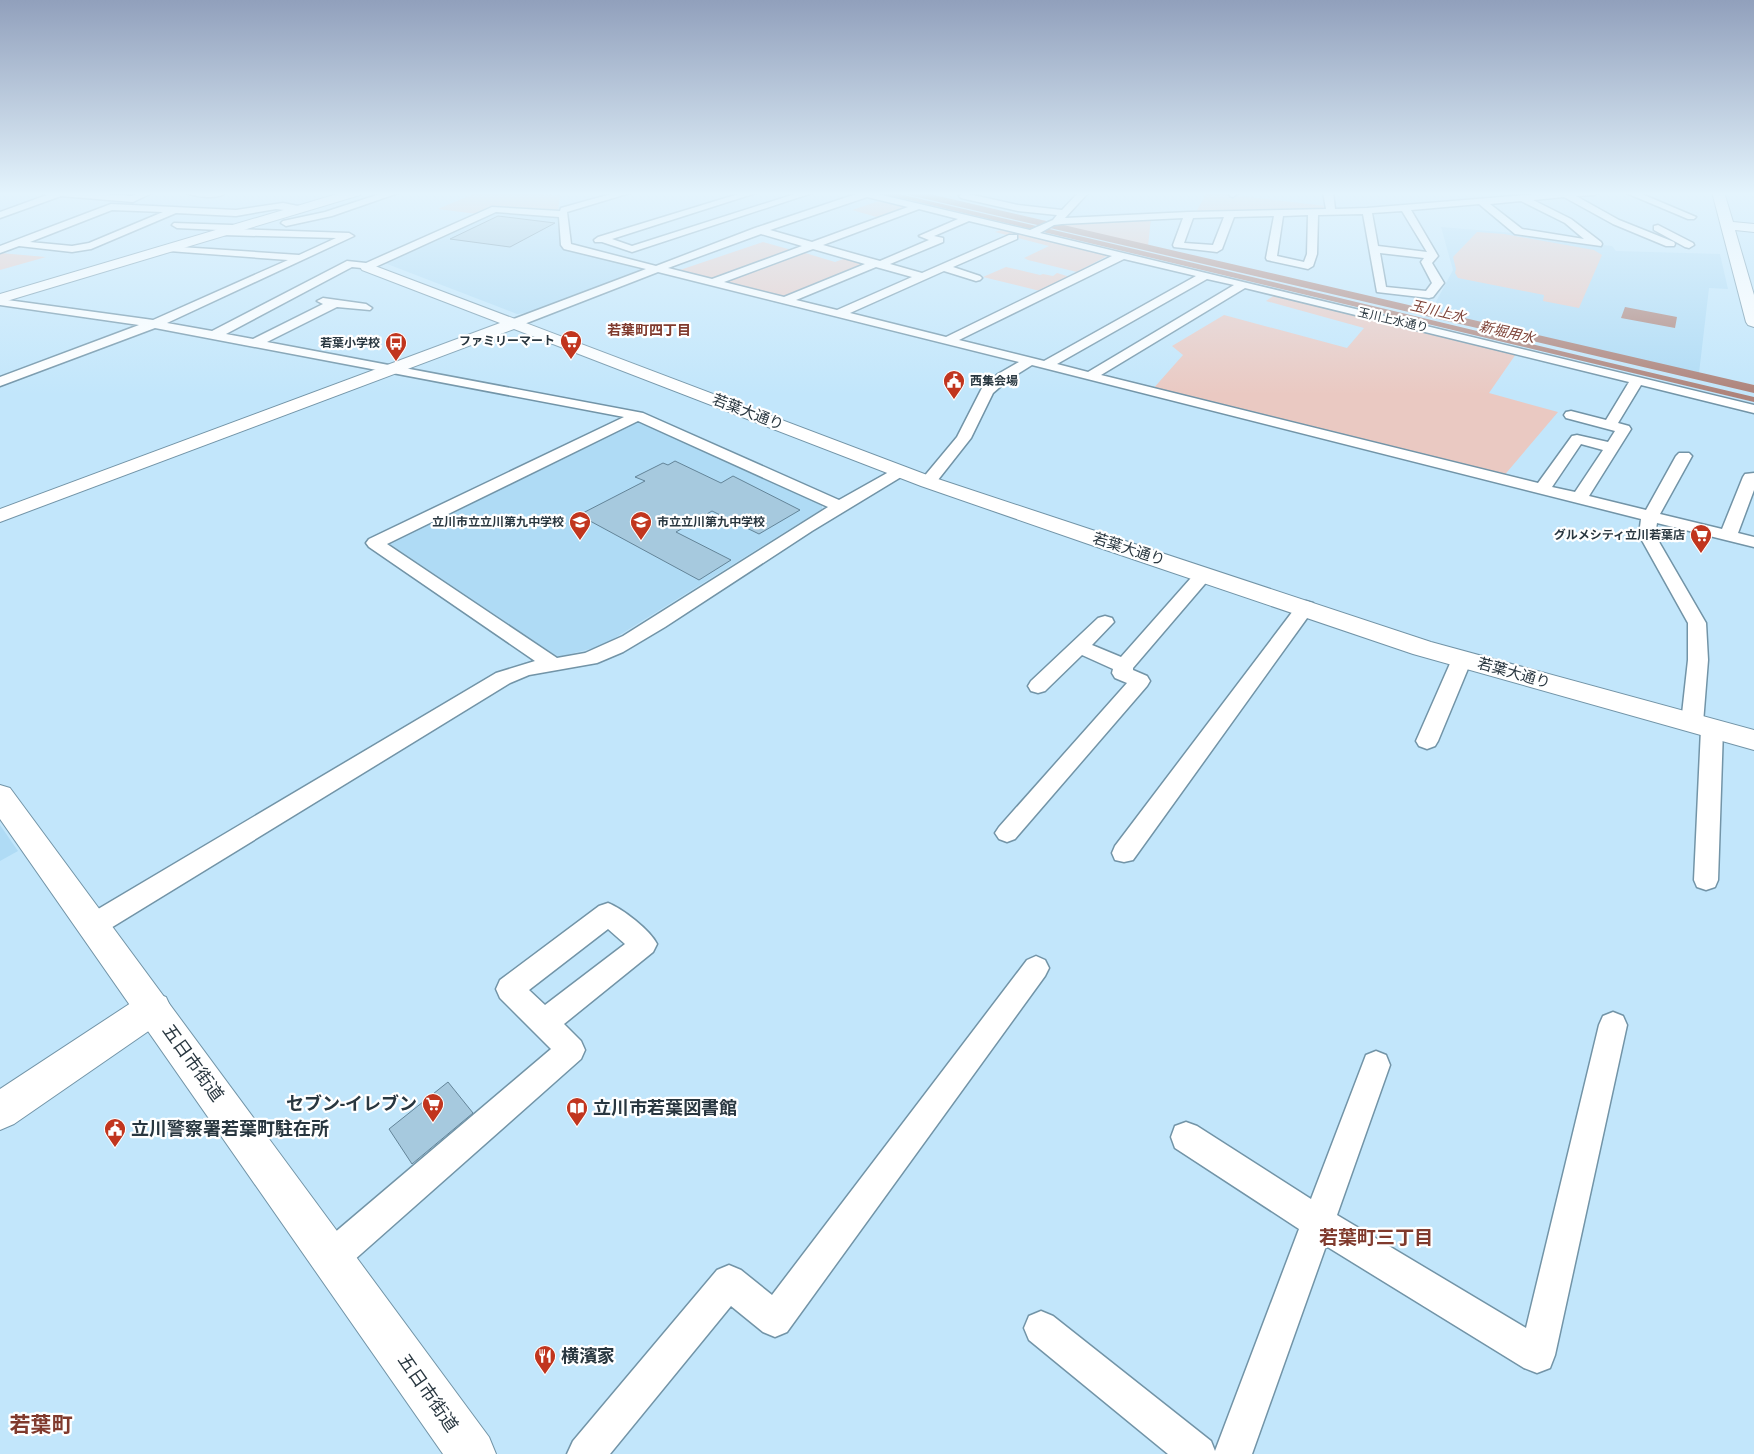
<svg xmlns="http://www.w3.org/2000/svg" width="1754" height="1454" font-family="'Archivo Narrow','Noto Sans JP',sans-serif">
  <rect width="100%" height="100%" fill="#c2e6fb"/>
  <path fill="#afdbf5" d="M 496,210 L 558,217 L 560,247 L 643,270 L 527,313 L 517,314 L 382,262 Z
    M 1441,227 L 1513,233 L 1601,246 L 1602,245 L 1612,246 L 1616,251 L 1720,254 L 1728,289 L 1709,288 L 1699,373 L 1431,311 L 1453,270 Z
    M 638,421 L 822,503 L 822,509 L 602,646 L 558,657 L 388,543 L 631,422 Z
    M 0,825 L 18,851 L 0,861 Z"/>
  <path fill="#eac9c2" d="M 478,192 L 560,195 L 558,211 L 550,213 L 493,207 L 477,214 L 438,209 Z
    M 1207,192 L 1326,206 L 1326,211 L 1195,214 Z
    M 882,200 L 909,208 L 880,218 L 852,210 Z
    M 1151,218 L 1148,246 L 1059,225 L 1072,223 Z
    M 1004,229 L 1107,253 L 1109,255 L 1077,272 L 1028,260 L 1024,258 L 1049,246 L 995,232 Z
    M 1477,232 L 1504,234 L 1594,250 L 1602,255 L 1579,308 L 1543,301 L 1544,295 L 1458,278 L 1455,273 L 1456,269 L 1453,257 Z
    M 763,242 L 795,251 L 711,279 L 677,271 Z
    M 802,252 L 835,262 L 849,257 L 867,265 L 788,296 L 781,297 L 725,283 L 725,281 Z
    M 0,253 L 46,257 L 0,270 Z
    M 1006,267 L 1040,275 L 1043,274 L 1053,276 L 1057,273 L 1070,277 L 1040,291 L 983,277 Z
    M 1276,294 L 1516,354 L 1489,393 L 1558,412 L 1502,478 L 1152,390 L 1183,355 L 1172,346 L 1224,315 L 1347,348 L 1364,328 L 1266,301 Z"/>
  <path fill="#ae837a" d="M 876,192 L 890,192 C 1178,258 1466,329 1754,397 L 1754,402 Z
    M 1625,307 L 1677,317 L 1675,328 L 1621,318 Z"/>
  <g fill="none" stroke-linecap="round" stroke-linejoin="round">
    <path fill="#ae837a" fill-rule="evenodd" d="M 904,192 L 921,192 L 1754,385 L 1754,393 L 909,195 Z"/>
  </g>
  <path fill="#a6c9de" stroke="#638498" d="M 498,216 L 555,223 L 510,247 L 450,239 Z
    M 675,461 L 721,483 L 733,476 L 800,510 L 759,534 L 712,511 L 676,532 L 731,560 L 699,580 L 579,515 L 645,481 L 635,477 L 663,463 L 668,465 Z
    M 448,1082 L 473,1113 L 412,1164 L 389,1129 Z"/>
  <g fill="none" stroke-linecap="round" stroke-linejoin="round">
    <g stroke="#7294a7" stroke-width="3">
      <path id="street" d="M 41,192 L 79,192 L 132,196 L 141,192 L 154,192 L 133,202 L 61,196 L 0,218 L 0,212 L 47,195 Z
        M 185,192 L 222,192 L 224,194 C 216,199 193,197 185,192 Z
        M 386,192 L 401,192 L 332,216 L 286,226 L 281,223 L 283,221 L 325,212 Z
        M 618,192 L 633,192 L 567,212 L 571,244 L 656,266 L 755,228 L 856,194 L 853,192 L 869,192 L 1030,230 L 1053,220 L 1057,215 L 1018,211 L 961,198 L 959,196 L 964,193 L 1018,205 L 1062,210 L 1079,192 L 1089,192 L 1065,218 L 1189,212 L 1326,209 L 1323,192 L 1333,192 L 1335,209 L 1367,208 L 1562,192 L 1599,192 L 1594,195 L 1576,196 L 1619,220 L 1674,242 L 1675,244 L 1674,246 L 1666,246 L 1613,224 L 1564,197 L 1533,200 L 1571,219 L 1601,242 L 1602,244 L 1601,246 L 1515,234 L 1479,204 L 1411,210 L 1438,256 L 1432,263 L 1444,283 L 1433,297 L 1429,298 L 1377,292 L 1363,214 L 1318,215 L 1317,254 L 1313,266 L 1308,269 L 1267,260 L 1266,258 L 1274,216 L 1234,217 L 1222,249 L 1217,252 L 1174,247 L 1173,245 L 1183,218 L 1062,224 L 1054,225 L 1040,233 L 1754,405 L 1754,413 L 1641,385 L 1618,423 L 1629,426 L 1631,429 L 1589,496 L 1646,510 L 1676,456 L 1679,453 L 1689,453 L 1692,456 L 1660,514 L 1722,529 L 1743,477 L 1745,474 L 1754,473 L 1754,490 L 1738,533 L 1754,537 L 1754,547 L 1657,523 L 1655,535 L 1706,623 L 1708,660 L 1703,723 L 1699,728 L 1692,730 L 1685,728 L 1681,723 L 1688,660 L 1688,623 L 1639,535 L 1641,519 L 1032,365 L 1008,380 L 993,393 L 971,438 L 934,485 L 922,485 L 920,482 L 922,479 L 957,437 L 982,388 L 998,374 L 1019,362 L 658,272 L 519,326 L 511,326 L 509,323 L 511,320 L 646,269 L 564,249 L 561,245 L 559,217 L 496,212 L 371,269 L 352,267 L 226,334 L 253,339 L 323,304 L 317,301 L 323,298 L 366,304 L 372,308 L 370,310 L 337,307 L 267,342 L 643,413 L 839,500 L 896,468 L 906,468 L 909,471 L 906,474 L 812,531 L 665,627 L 623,652 L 597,663 L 529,675 L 510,683 L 101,934 L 92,937 L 83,934 L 79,926 L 83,918 L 496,673 L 535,661 L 369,547 L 366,543 L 369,539 L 624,417 L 155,328 L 0,386 L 0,377 L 139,325 L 0,305 L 0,299 L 153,320 L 288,260 L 169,251 L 164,248 L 165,246 L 299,255 L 336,238 L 223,235 L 219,234 L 219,230 L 177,228 L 172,225 L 174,223 L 232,225 L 236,226 L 236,229 L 349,233 L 354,236 L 167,323 L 212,331 L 347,261 L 366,263 L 492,207 L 560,211 L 561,208 ZM 867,197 L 908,207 L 812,242 L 770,230 ZM 1521,201 L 1565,223 L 1584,239 L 1522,229 L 1490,204 ZM 919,209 L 958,219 L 919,236 L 929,240 L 880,261 L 823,245 ZM 1402,211 L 1427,252 L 1378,246 L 1372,213 ZM 1308,215 L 1307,254 L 1304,262 L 1277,256 L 1283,216 ZM 1224,217 L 1213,245 L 1184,243 L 1193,218 ZM 969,221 L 1112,256 L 946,337 L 850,313 L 944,271 L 976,281 L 980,280 L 982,278 L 980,276 L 953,267 L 1017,239 L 1017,235 L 1009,235 L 922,273 L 890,264 L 943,242 L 943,238 L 934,236 ZM 761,234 L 802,246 L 712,279 L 668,268 ZM 813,249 L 865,264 L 784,297 L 724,282 ZM 1380,253 L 1424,258 L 1421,262 L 1432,283 L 1426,291 L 1386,287 ZM 1124,259 L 1196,276 L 1044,361 L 959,340 ZM 876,267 L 912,277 L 837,310 L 796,300 ZM 1207,279 L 1234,285 L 1088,372 L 1057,364 ZM 1245,288 L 1629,382 L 1606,420 L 1571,411 L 1566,412 L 1564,415 L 1566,418 L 1615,431 L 1608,442 L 1577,435 L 1572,436 L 1538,483 L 1101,375 ZM 638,421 L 828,507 L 623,636 L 585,653 L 557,658 L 387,544 ZM 1581,444 L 1603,450 L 1575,492 L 1552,487 Z
        M 745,192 L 759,192 L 612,239 L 632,246 L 801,192 L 815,192 L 632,252 L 602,242 L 595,242 L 594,240 L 598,237 Z
        M 1229,192 L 1239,192 L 1233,197 L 1230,196 Z
        M 1624,192 L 1637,192 L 1696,217 L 1694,219 L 1688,219 Z
        M 283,203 L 303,207 L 305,209 L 300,212 L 276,209 L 236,216 L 176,213 L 91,249 L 72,252 L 19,246 L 0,253 L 0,246 L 111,204 L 236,210 ZM 112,210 L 163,212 L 89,243 L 72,246 L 30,242 Z
        M 1658,225 L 1693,243 L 1694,245 L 1689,248 L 1685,247 L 1654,230 L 1654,226 Z
        M 1204,569 L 1210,570 L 1213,574 L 1210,578 L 1133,668 L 1133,670 L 1147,676 L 1150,681 L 1147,686 L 1015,839 L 1007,842 L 999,839 L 995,833 L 999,827 L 1127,683 L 1115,678 L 1112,673 L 1113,669 L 1082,655 L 1045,691 L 1038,693 L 1031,691 L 1028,686 L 1031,681 L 1098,618 L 1105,616 L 1112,618 L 1114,622 L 1092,645 L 1121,657 L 1198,570 Z
        M 1306,601 L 1313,603 L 1315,607 L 1133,860 L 1124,862 L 1115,860 L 1112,853 L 1115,846 L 1299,603 Z
        M 1462,653 L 1469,655 L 1472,659 L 1438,741 L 1435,746 L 1427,749 L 1419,746 L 1416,741 L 1452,659 L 1455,655 Z
        M 1712,722 L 1720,724 L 1723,729 L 1718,880 L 1715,887 L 1706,890 L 1697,887 L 1694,880 L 1701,729 L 1704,724 Z
        M 608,903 C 623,909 650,930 657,944 L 653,952 L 564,1024 L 581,1041 L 585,1050 L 581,1059 L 344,1269 L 332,1274 L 320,1269 L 315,1257 L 320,1245 L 551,1049 L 500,998 L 496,989 L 500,980 L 599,906 ZM 608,929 L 625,944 L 545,1005 L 529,990 Z
        M 1036,956 L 1045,960 L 1049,968 L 1045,976 L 787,1332 L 775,1337 L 763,1332 L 731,1306 L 610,1454 L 567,1454 L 573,1441 L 717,1270 L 729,1265 L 741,1270 L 772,1295 L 1027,960 Z
        M 1613,1012 L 1623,1016 L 1627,1025 L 1555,1355 L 1550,1368 L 1537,1373 L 1524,1368 L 1326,1246 L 1252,1454 L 1168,1454 L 1029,1340 L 1024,1328 L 1029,1316 L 1041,1311 L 1053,1316 L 1211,1441 L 1215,1451 L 1299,1229 L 1175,1148 L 1171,1137 L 1175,1126 L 1186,1122 L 1197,1126 L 1311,1199 L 1366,1055 L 1376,1051 L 1386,1055 L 1390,1065 L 1337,1215 L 1526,1328 L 1599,1025 L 1603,1016 Z"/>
    </g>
    <g stroke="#7294a7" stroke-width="2">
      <path id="secondary" d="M 1712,192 L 1724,192 L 1733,222 L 1754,224 L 1754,232 L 1735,230 L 1754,295 L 1754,327 L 1748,325 L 1746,322 Z
        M 367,263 L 935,478 L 1431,642 L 1754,730 L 1754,750 L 1413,654 L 1097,547 L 921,486 L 514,329 L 0,522 L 0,509 L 500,323 L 362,270 L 360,267 L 362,264 Z
        M 153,992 L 166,997 L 171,1008 L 166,1019 L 14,1124 L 0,1130 L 0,1089 L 140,997 Z"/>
    </g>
    <g stroke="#7294a7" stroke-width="2">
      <path id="primary" d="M 344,192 L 362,192 L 360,195 L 0,303 L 0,294 Z
        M 0,785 L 10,788 L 489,1437 L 496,1454 L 443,1454 L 0,819 Z"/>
    </g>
    <use href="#street" fill="#fff" fill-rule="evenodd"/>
    <use href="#secondary" fill="#fff" fill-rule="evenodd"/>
    <use href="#primary" fill="#fff" fill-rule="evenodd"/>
  </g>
  <linearGradient id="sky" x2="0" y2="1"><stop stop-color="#91a0bc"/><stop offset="0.49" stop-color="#e4f4fd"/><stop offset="1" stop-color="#e4f4fd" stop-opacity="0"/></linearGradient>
  <rect width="1754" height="395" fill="url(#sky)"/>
  <defs>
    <g id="supermarket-pin" transform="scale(1.125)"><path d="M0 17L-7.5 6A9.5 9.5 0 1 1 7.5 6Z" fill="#c1351e" stroke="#fff"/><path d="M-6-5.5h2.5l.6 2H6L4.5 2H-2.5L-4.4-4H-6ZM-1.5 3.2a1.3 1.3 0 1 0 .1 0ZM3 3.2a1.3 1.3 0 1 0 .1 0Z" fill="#fff"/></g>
    <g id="bus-pin" transform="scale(1.125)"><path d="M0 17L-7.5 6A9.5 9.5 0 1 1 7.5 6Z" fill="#c1351e" stroke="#fff"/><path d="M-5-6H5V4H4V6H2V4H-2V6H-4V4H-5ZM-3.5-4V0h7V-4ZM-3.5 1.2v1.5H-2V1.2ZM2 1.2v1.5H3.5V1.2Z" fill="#fff"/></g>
    <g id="civic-pin" transform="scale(1.125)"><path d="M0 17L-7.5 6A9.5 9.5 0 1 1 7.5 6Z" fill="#c1351e" stroke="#fff"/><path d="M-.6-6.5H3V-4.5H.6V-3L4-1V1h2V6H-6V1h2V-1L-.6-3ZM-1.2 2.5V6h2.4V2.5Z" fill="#fff"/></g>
    <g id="school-pin" transform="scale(1.125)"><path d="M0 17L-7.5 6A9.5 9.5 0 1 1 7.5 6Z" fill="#c1351e" stroke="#fff"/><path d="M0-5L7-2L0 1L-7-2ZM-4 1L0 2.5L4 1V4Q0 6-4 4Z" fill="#fff"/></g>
    <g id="library-pin" transform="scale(1.125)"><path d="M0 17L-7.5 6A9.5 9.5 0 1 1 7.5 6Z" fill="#c1351e" stroke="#fff"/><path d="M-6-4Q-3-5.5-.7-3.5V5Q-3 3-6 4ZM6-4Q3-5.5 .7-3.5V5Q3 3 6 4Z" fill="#fff"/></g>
    <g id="restaurant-pin" transform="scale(1.125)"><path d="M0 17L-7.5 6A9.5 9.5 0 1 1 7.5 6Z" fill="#c1351e" stroke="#fff"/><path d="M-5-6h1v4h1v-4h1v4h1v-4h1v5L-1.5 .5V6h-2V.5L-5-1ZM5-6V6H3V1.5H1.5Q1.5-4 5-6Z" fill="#fff"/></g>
  </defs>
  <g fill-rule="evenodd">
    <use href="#supermarket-pin" x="571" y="341"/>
    <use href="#bus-pin" x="396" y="343"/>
    <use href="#civic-pin" x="954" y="381"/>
    <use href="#school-pin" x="580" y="522"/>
    <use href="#school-pin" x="641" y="522"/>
    <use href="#supermarket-pin" x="1701" y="535"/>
    <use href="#supermarket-pin" x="433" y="1104"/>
    <use href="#library-pin" x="577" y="1108"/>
    <use href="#civic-pin" x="115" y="1129"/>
    <use href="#restaurant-pin" x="545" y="1356"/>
  </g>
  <g text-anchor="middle" stroke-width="4.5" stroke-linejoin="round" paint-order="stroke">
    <g font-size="12" fill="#293740" stroke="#fff">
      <text transform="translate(1393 320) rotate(13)" y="4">玉川上水通り</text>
    </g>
    <g font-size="12" font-weight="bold" fill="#293740" stroke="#fff" text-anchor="end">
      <text x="555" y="345">ファミリーマート</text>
      <text x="380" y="347">若葉小学校</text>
      <text x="970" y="385" text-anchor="start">西集会場</text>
      <text x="564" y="526">立川市立立川第九中学校</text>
      <text x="657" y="526" text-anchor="start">市立立川第九中学校</text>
      <text x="1685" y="539">グルメシティ立川若葉店</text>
    </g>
    <g font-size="14" font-style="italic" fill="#7e4338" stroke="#fff">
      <text transform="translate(1438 311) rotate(13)" y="5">玉川上水</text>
      <text transform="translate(1507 332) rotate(13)" y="5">新堀用水</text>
    </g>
    <g font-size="14" font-weight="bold" fill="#803a2d" stroke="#fff">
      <text x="649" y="335">若葉町四丁目</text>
    </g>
    <g font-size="15" fill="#293740" stroke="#fff">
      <text transform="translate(748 412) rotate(21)" y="5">若葉大通り</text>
      <text transform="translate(1129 549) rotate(18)" y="5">若葉大通り</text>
      <text transform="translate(1514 673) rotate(16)" y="5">若葉大通り</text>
    </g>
    <g font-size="18" fill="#293740" stroke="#fff">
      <text transform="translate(193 1063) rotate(54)" y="6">五日市街道</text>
      <text transform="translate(428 1393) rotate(55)" y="6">五日市街道</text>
    </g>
    <g font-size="18" font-weight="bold" fill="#293740" stroke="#fff" text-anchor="start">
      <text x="417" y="1110" text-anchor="end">セブン-イレブン</text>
      <text x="593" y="1114">立川市若葉図書館</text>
      <text x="131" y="1135">立川警察署若葉町駐在所</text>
      <text x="561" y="1362">横濱家</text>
    </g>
    <g font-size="19" font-weight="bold" fill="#803a2d" stroke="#fff">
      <text x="1376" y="1244">若葉町三丁目</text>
    </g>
    <g font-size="21" font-weight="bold" fill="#803a2d" stroke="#fff">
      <text x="41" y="1432">若葉町</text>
    </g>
  </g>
</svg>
